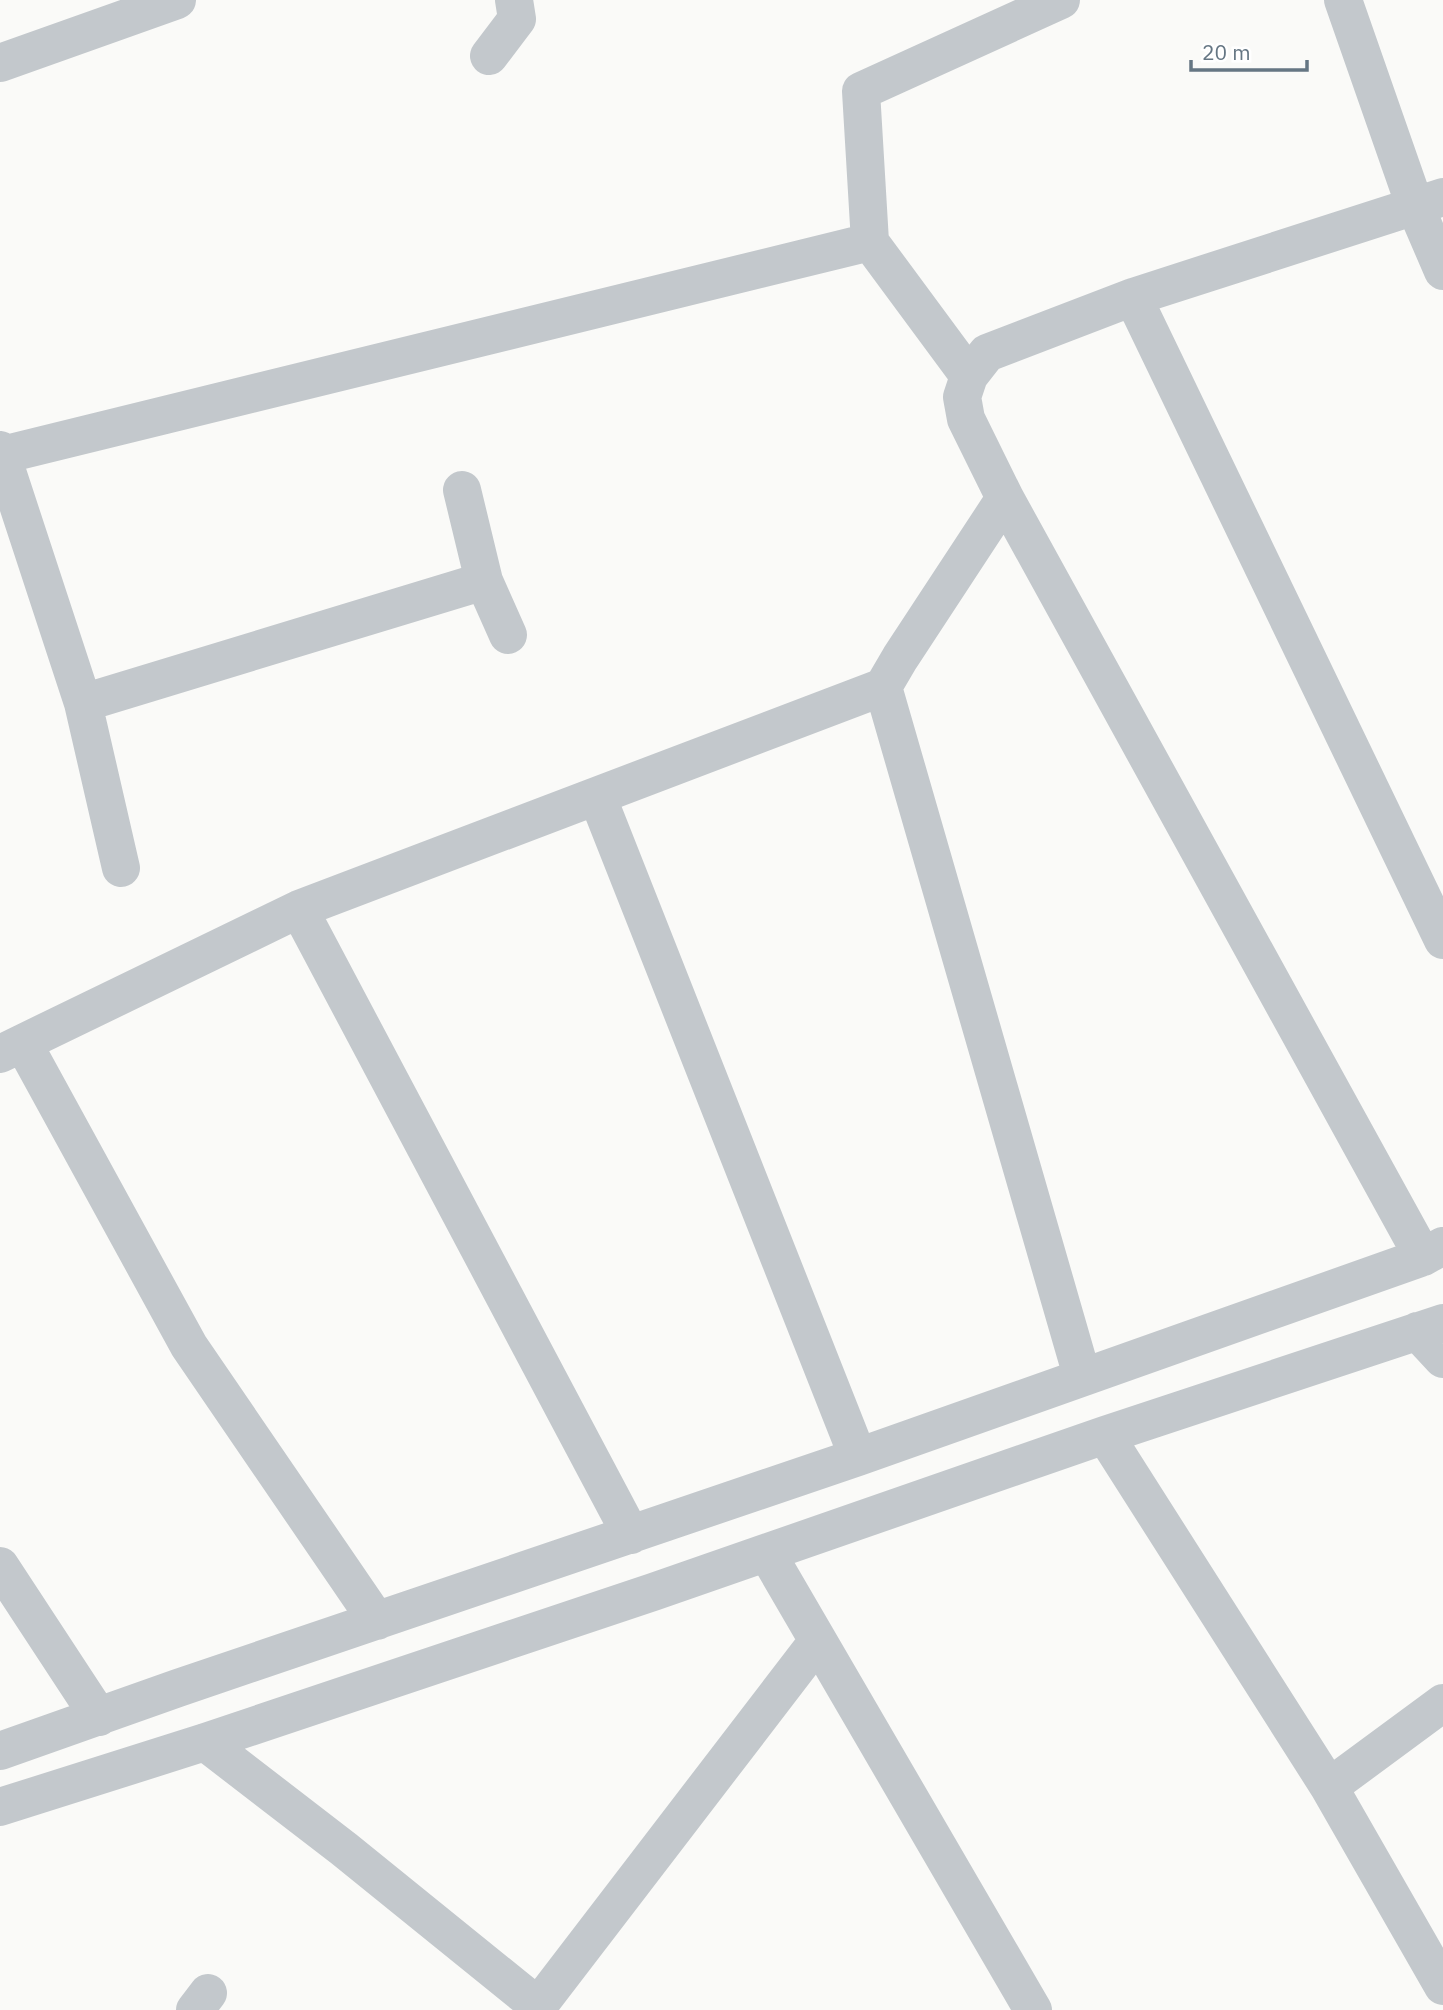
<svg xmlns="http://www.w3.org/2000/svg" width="1443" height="2010" font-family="'IBM Plex Sans',sans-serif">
  <rect width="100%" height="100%" fill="#fafaf8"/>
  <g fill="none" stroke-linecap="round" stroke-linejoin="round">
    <path stroke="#c3c8cc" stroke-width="38" d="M 1343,0 L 1415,206 L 1443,271
      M 489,56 L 517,19 L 514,0
      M 0,63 L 177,0
      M 1133,297 L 1443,940
      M 969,376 L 870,242 L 861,91 L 1061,0
      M 0,450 L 83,703 L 121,868
      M 2,455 L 870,242
      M 462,490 L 484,581 L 508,635
      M 883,687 L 1082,1376
      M 83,703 L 484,581
      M 597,796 L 858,1457
      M 299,909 L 631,1535
      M 23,1043 L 189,1346 L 377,1621
      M 0,1054 L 299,909 L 883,687 L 900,658 L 1005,498
      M 1423,1257 L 1005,498 L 966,419 L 962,397 L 969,376 L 987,353 L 1133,297 L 1443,197
      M 1417,1331 L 1443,1359
      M 1105,1435 L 1329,1787 L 1443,1986
      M 767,1553 L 1033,2010
      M 0,1566 L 99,1717
      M 205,1742 L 344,1849 L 538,2006
      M 0,1751 L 178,1688 L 858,1457 L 1423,1257 L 1443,1246
      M 1329,1787 L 1443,1703
      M 0,1807 L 205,1742 L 653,1592 L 1105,1435 L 1443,1323
      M 195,2010 L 208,1993
      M 535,2010 L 817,1642"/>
  </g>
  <path d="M1191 60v10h116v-10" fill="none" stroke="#657683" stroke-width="3.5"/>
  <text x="1202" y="60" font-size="21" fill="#657683" stroke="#ffffff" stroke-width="5" paint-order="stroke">20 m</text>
</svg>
